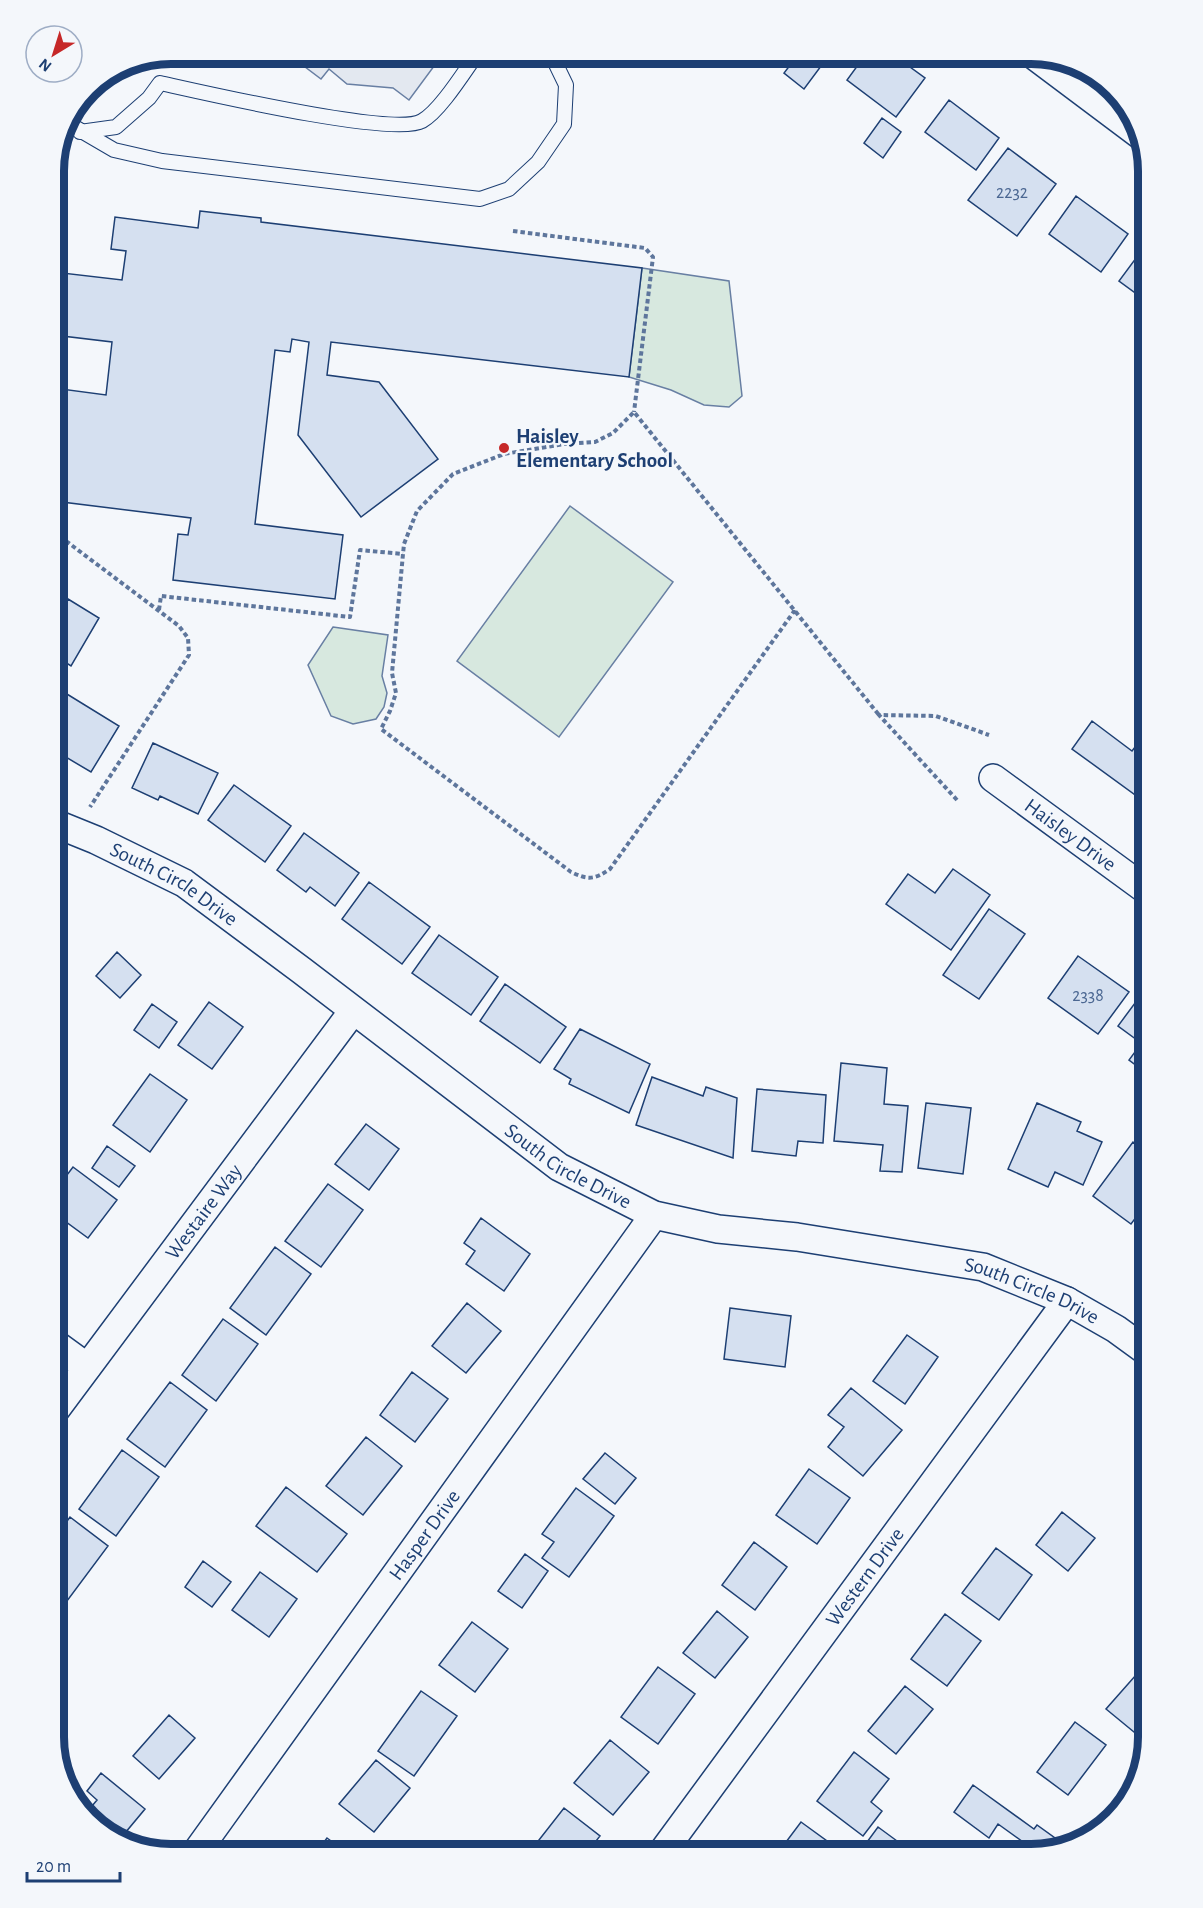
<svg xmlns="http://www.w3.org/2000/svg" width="1203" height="1908" font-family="'Alegreya Sans',sans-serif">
  <rect width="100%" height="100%" fill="#f4f7fb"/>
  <path fill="#d7e8df" stroke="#687fa3" stroke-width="1.5" d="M 642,268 L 729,281 L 742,396 L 729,407 L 704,405 L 671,390 L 629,377 Z
    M 570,506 L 673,582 L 559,737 L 457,661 Z
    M 333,627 L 388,635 L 382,676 L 387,693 L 384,707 L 376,719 L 353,724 L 331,716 L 308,665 Z"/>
  <path fill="#e3e8f0" stroke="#687fa3" stroke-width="1.5" d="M 258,54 L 443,54 L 409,100 L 393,88 L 347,84 L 329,69 L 321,79 L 305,67 L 264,59 Z"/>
  <path fill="#d5e0f0" stroke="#1d3f73" stroke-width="1.5" d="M 730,54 L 749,54 L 742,64 Z
    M 787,54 L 830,54 L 804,89 L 784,73 L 794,60 Z
    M 866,54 L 892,54 L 925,78 L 896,117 L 847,80 Z
    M 949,100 L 999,138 L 976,170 L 925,132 Z
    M 882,118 L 901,132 L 883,158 L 864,143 Z
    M 1008,148 L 1056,184 L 1017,236 L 968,200 Z
    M 1076,196 L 1128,234 L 1101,272 L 1049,234 Z
    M 200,211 L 261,218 L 261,222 L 642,268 L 629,377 L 331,342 L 327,375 L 379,382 L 438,459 L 361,517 L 298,435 L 309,342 L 292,339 L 290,352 L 275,350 L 255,524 L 343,535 L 335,599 L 173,580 L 178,534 L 188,535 L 191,518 L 54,501 L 54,388 L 106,395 L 112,342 L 54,335 L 54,272 L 122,280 L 126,251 L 111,249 L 115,217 L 198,228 Z
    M 1148,242 L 1149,243 L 1149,303 L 1119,281 Z
    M 68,599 L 99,618 L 71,666 L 54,655 L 54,622 Z
    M 62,691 L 119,726 L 91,772 L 59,753 L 62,748 L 54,743 L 54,705 Z
    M 1092,721 L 1132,751 L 1149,729 L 1149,805 L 1072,749 Z
    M 153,743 L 218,773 L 198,814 L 160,796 L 158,800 L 132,788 Z
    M 234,785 L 291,826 L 265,862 L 208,820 Z
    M 304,833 L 359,873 L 335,906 L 310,887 L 306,892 L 277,870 Z
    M 953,869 L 990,895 L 951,950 L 886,904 L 908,874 L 935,893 Z
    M 369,882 L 430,927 L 402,964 L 342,919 Z
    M 989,909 L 1025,934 L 979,999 L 943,975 Z
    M 54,915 L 65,918 L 55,962 L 54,962 Z
    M 439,935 L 498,977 L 471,1015 L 412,973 Z
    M 117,952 L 141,975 L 120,998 L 96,976 Z
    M 1078,956 L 1129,992 L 1098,1034 L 1048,998 Z
    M 505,984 L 566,1027 L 540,1063 L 480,1021 Z
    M 1138,999 L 1149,1007 L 1149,1023 L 1137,1040 L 1118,1026 Z
    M 209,1002 L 243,1027 L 212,1069 L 178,1045 Z
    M 152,1004 L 177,1022 L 159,1048 L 134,1030 Z
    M 580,1029 L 650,1064 L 629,1113 L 569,1084 L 571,1079 L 554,1069 Z
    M 1149,1033 L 1149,1075 L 1129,1060 Z
    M 841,1063 L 887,1068 L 884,1104 L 908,1106 L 902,1172 L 880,1171 L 883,1145 L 834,1141 Z
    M 150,1074 L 187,1100 L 150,1152 L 113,1125 Z
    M 652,1077 L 703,1096 L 706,1087 L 737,1098 L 733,1158 L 636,1125 Z
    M 757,1089 L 826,1095 L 823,1143 L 798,1141 L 796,1156 L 752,1151 Z
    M 926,1103 L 971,1108 L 963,1174 L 918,1168 Z
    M 1037,1103 L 1081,1122 L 1077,1131 L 1102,1142 L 1083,1185 L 1055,1172 L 1048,1187 L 1008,1169 Z
    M 366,1124 L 399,1149 L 369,1190 L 335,1164 Z
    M 1133,1142 L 1149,1154 L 1149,1200 L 1131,1224 L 1093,1196 Z
    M 107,1146 L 135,1166 L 119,1187 L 92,1168 Z
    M 54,1153 L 63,1160 L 54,1172 Z
    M 73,1167 L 117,1200 L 88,1238 L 54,1213 L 54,1192 Z
    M 328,1184 L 363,1210 L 321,1267 L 285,1241 Z
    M 1149,1207 L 1149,1224 L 1141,1218 Z
    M 481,1218 L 530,1254 L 504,1291 L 466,1264 L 475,1251 L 464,1243 Z
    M 275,1247 L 311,1274 L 266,1335 L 230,1308 Z
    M 467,1303 L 501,1331 L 466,1373 L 432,1346 Z
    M 730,1308 L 791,1316 L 785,1367 L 724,1359 Z
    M 223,1319 L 258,1344 L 216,1401 L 182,1375 Z
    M 907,1335 L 938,1357 L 905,1404 L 873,1381 Z
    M 412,1372 L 448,1399 L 415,1442 L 380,1415 Z
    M 170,1382 L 207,1410 L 165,1467 L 127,1439 Z
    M 851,1388 L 902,1430 L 863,1476 L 828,1447 L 844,1427 L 828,1415 Z
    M 366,1437 L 402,1466 L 363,1515 L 326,1486 Z
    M 122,1450 L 159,1477 L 116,1536 L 79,1509 Z
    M 605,1453 L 636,1478 L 615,1504 L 583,1479 Z
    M 809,1469 L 850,1498 L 817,1544 L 776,1515 Z
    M 286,1487 L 347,1534 L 317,1572 L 256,1526 Z
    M 576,1488 L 614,1516 L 569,1577 L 542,1558 L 554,1542 L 542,1534 Z
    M 1062,1512 L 1095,1538 L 1068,1571 L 1036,1545 Z
    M 70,1517 L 108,1546 L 64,1605 L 54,1598 L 54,1539 Z
    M 754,1542 L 787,1567 L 755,1610 L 722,1585 Z
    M 996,1548 L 1032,1575 L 999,1620 L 962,1593 Z
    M 525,1554 L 548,1571 L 522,1608 L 498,1591 Z
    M 203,1561 L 231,1582 L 212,1607 L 185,1587 Z
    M 260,1572 L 297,1599 L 269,1637 L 232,1610 Z
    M 717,1611 L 748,1637 L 715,1678 L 683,1653 Z
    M 54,1613 L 62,1619 L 54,1630 Z
    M 945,1614 L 981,1641 L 947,1686 L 911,1659 Z
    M 472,1622 L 508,1649 L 475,1692 L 439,1665 Z
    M 658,1667 L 695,1694 L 658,1744 L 621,1717 Z
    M 1143,1667 L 1149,1673 L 1149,1715 L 1134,1732 L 1106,1709 Z
    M 905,1686 L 933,1709 L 896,1754 L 868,1731 Z
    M 421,1691 L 457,1716 L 414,1776 L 378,1751 Z
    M 169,1715 L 195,1738 L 159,1779 L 133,1756 Z
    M 1075,1722 L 1106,1745 L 1068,1795 L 1037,1772 Z
    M 610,1740 L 649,1772 L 613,1815 L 574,1783 Z
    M 854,1752 L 889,1779 L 871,1802 L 882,1811 L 863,1836 L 817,1801 Z
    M 376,1760 L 410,1788 L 374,1832 L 339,1804 Z
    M 101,1773 L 145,1809 L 120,1839 L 107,1834 L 87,1812 L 97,1800 L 87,1791 Z
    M 973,1785 L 1034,1829 L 1037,1825 L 1055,1838 L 1046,1851 L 1037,1852 L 998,1824 L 989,1838 L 954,1812 Z
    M 564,1808 L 600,1836 L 586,1854 L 528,1854 Z
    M 801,1822 L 838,1849 L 834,1854 L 777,1854 Z
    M 878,1827 L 912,1852 L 910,1854 L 859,1853 Z
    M 327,1838 L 349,1854 L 315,1854 Z"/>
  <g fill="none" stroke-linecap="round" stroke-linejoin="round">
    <g stroke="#1d3f73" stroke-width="16">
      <path id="service" d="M 66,122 L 114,150 L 162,161 L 480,199 L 509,189 L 538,162 L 564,124 L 566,85 L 551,54
        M 80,132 L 116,127 L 149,98 L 160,83 C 201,92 394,137 422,121 C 440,111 464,72 477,54"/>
    </g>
    <g stroke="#1d3f73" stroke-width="30">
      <g id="minor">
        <path d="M 1032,54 L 1140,135"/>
        <path id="s1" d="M 993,778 L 1149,892"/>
        <path id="s2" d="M 54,823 L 96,840 L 184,883 L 301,970 L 559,1167 L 654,1215 L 718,1229 L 797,1237 L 983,1267 L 1067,1301 L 1116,1329 L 1149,1353"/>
        <path d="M 54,1343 L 87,1367"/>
        <path id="s3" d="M 54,1412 L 353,1011"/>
        <path id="s4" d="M 195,1854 L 654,1215"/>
        <path id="s5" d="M 661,1854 L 1067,1301"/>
      </g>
    </g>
    <path stroke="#5e769c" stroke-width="4" stroke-dasharray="4.5 3" stroke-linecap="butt" d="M 513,231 L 645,248 L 653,257 L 634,412
      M 54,532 L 179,626 L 188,638 L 189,655 L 90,807
      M 159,610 L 161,596 L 350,617 L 360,550 L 403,554
      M 795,610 L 610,869 C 594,880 588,880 571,872 L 381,729 L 390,711 L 396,693 L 392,673 L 403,554 L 404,544 L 417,511 L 453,474 L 504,454 L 564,444 L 595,442 L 613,433 L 634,412 L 879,715
      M 957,800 L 879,715 L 936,716 L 989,735"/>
    <use href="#service" stroke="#f4f7fb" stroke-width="14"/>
    <use href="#minor" stroke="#f4f7fb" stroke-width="27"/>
  </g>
  <circle fill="#c62828" stroke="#f4f7fb" stroke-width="2" cx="504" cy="448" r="6"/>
  <g text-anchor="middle" stroke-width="4.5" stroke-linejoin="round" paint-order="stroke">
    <g font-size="18" fill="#4b6792">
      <text x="1012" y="198">2232</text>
      <text x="1088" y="1001">2338</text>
    </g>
    <g font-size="21" font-weight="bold" fill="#1d3f73" stroke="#f4f7fb" text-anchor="start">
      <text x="516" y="443">Haisley<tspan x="516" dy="24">Elementary School</tspan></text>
    </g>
    <g font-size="21" fill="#1d3f73" stroke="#f4f7fb">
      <text dy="7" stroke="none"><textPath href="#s1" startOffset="96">Haisley Drive</textPath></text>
      <text dy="7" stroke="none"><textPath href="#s2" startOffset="135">South Circle Drive</textPath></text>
      <text dy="7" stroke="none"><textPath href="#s2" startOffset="621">South Circle Drive</textPath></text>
      <text dy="7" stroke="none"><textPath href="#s3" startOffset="250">Westaire Way</textPath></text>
      <text dy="7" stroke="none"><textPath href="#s2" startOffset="1107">South Circle Drive</textPath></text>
      <text dy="7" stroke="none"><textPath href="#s4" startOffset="393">Hasper Drive</textPath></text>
      <text dy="7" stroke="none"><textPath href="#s5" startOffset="344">Western Drive</textPath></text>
    </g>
  </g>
  <path d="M0 0H1203V1908H0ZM171 64H1031A107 107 0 0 1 1138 171V1737A107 107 0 0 1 1031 1844H171A107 107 0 0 1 64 1737V171A107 107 0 0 1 171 64Z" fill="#f4f7fb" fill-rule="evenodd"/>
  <path fill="none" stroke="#1d3f73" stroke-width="8" d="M171 64H1031A107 107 0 0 1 1138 171V1737A107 107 0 0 1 1031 1844H171A107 107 0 0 1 64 1737V171A107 107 0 0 1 171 64Z"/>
  <g transform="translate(54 54) rotate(218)"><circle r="28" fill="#f4f7fb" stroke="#9eadc5" stroke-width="1.5"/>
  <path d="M0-4.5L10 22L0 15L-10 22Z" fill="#c62828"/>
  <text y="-9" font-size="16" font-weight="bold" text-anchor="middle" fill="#1d3f73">N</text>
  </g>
  <path d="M27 1872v9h93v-9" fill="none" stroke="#1d3f73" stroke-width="3"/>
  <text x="36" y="1872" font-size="18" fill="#1d3f73" stroke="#f4f7fb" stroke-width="4.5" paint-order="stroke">20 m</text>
</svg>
